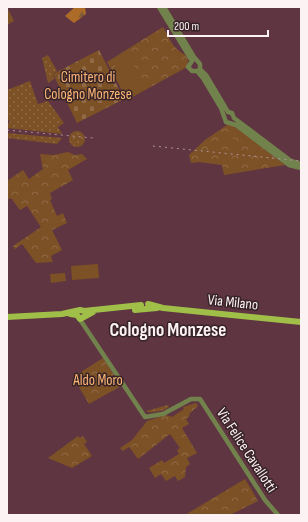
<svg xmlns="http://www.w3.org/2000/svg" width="308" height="522" font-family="'Sofia Sans Condensed',sans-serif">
  <defs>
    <pattern id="grass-dots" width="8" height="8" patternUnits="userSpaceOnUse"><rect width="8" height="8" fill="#7d5126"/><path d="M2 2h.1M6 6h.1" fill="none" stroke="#906a46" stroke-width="1.8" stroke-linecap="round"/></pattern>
    <pattern id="forest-firs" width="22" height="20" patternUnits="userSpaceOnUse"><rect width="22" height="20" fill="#ac6c28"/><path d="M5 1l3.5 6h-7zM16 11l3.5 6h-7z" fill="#815c37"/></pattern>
    <pattern id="cemetery-stones" width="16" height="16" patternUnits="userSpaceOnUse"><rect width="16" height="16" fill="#7d5126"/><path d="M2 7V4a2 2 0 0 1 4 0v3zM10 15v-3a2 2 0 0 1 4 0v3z" fill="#906a46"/></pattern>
    <pattern id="park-crowns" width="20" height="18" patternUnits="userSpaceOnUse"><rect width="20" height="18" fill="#7d5126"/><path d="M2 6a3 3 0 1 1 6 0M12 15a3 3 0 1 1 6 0" fill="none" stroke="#906a46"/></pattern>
  </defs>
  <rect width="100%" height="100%" fill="#5e3540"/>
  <path fill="url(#grass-dots)" d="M 48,55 L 57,71 L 53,74 L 54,79 L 48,83 L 42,58 Z
    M 30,81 L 38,104 L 48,101 L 64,123 L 58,127 L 62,134 L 7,128 L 7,123 L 10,123 L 7,116 L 7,90 Z
    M69 139a8 8 0 1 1 16 0a8 8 0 1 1-16 0Z
    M 7,133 L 62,138 L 57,144 L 7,138 Z
    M 168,405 L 169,407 C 164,411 150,414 146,411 Z"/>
  <path fill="url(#forest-firs)" d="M 75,7 L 85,7 L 86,14 L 74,23 L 65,16 Z"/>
  <path fill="url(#cemetery-stones)" d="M 99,50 L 124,99 L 77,123 L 53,74 Z"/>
  <path fill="url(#park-crowns)" d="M 7,7 L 14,21 L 7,25 Z
    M 163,27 C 167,33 170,42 175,47 C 181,55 191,53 187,67 L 127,100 L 107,62 Z
    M 227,125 L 234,126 L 285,165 L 224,175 L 222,165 L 199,162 L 191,163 L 189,155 L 205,140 Z
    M 68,152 L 75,155 L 82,154 L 87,159 L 68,170 L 73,180 L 50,193 L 52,199 L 50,200 L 57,216 L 63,213 L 67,223 L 52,230 L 62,250 L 51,256 L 53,262 L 36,263 L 22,244 L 15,249 L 13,246 L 41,227 L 27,206 L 20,210 L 11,198 L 7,200 L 7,181 L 23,170 L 29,179 L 43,169 L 40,154 L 53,155 Z
    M 103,358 L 121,386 L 89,404 L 73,377 Z
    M 196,403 L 198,406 L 189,414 L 190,416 L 186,419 L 189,424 L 182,428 L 197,453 L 187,458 L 190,464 L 186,467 L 185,477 L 178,481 L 175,476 L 166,481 L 161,474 L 155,478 L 149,468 L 162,460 L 164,463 L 179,454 L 177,450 L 180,448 L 170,434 L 138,459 L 129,447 L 123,451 L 120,448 L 132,440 L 147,421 L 166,415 L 172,417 L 184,409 L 183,407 Z
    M 78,436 L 80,438 L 83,436 L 87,442 L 84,444 L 92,456 L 72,468 L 48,458 Z
    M 245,479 L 258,501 L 230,515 L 185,515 Z"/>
  <path fill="#7d5126" d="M 125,55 C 132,59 142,78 140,86 L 136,91 C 125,92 112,67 116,59 L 119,56 Z
    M 224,138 L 237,139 L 236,147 L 223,146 Z
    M 98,264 L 99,278 L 72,280 L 71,266 Z
    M 65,273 L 66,281 L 51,283 L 50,274 Z"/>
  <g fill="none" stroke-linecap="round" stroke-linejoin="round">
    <path stroke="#72824c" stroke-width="4.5" d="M 159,7 L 192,61
      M 164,7 L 194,57 L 200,64 L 200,69
      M 192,61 L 188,67 L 192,71 L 197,71
      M 200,69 L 206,75 L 228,112
      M 197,71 L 203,78 L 221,108 L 226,122 L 236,125 L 289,165 L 301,168
      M 228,112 L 232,113 L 234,118 L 291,161 L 301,164
      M 79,318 L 145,417 L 163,414 L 191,399 L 200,399 L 265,500 L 278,515"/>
    <path stroke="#9fbf49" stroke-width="6" d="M 148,304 L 163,308 L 301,322
      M 135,310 L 157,308
      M 70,314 L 77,315 L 80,319 L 93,312
      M 7,317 L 62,314 L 80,310 L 84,311 L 141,305"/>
    <path stroke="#ae959b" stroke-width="1" stroke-dasharray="2 4" stroke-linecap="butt" d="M 7,130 L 93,138
      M 153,146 L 301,161"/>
  </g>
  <g text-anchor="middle" stroke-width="3" stroke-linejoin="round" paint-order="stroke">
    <g font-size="15" fill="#fdb675" stroke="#362328">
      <text x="88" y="82">Cimitero di<tspan x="88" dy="17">Cologno Monzese</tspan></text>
      <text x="98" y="385">Aldo Moro</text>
    </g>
    <g font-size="15" fill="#fcf1f3" stroke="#362328">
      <text transform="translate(233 302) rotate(6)" y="5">Via Milano</text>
      <text transform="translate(247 450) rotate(57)" y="5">Via Felice Cavallotti</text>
    </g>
    <g font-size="19" font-weight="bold" fill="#fcf1f3" stroke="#362328">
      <text x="168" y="336">Cologno Monzese</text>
    </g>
  </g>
  <rect width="308" height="522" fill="none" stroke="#fcf1f3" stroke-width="16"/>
  <path d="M168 30v6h100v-6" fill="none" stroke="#fcf1f3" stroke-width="2"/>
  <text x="174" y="30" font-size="12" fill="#fcf1f3" stroke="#362328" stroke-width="3" paint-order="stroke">200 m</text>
</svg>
